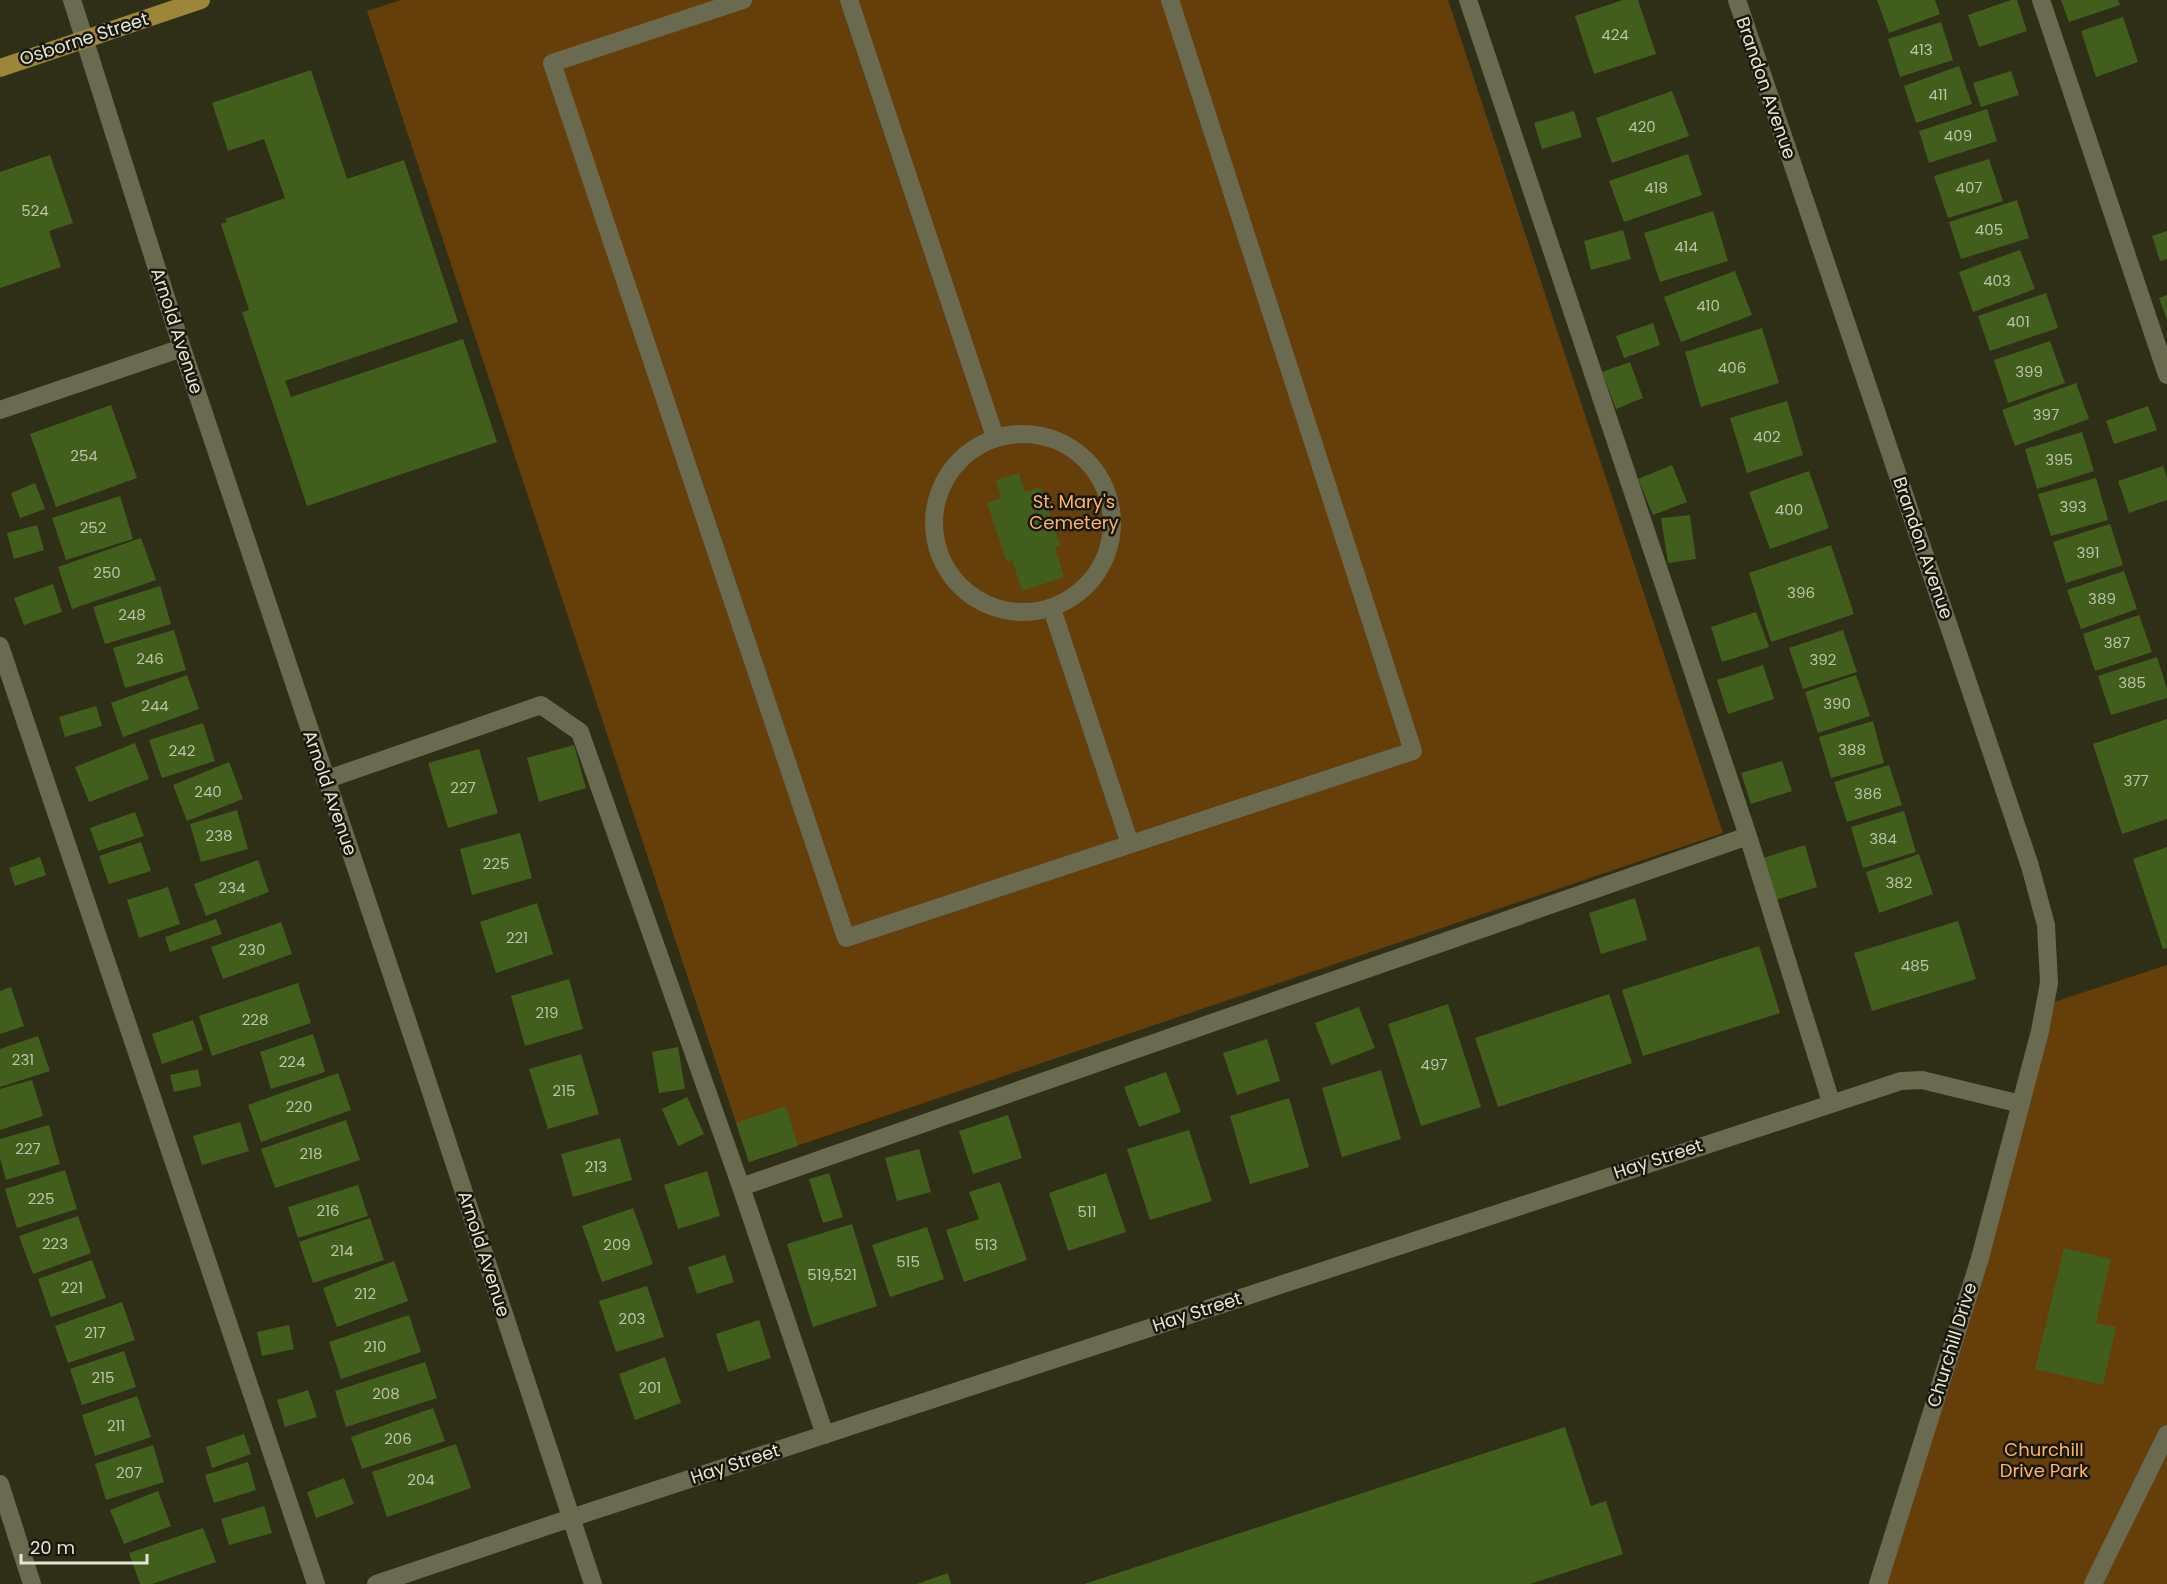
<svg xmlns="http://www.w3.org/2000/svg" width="2167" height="1584" font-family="Poppins,sans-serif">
  <rect width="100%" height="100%" fill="#2f2f18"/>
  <path fill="#663e0a" d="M 401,0 L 1448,0 L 1723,833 L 749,1162 L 367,11 Z
    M 2167,965 L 2167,1584 L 1878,1584 L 2045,1005 Z"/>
  <path fill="#425e1d" d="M 1623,0 L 1638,0 L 1656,54 L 1594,74 L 1575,16 Z
    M 1877,0 L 1935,0 L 1940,14 L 1889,33 Z
    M 2011,0 L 2017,0 L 2027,31 L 1979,47 L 1968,15 Z
    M 2061,0 L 2118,0 L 2120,5 L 2069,22 Z
    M 2123,17 L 2138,62 L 2096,77 L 2081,31 Z
    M 1941,22 L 1953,60 L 1900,77 L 1888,39 Z
    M 1959,66 L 1972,104 L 1916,123 L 1904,86 Z
    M 311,70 L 347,179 L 404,160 L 458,322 L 285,381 L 291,397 L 463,339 L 497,442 L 307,506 L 242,312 L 249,310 L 221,224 L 227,222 L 225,219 L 285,198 L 264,139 L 228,151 L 212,103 Z
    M 2011,71 L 2019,95 L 1981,107 L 1973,83 Z
    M 1672,91 L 1689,136 L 1612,163 L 1596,118 Z
    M 1987,109 L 1997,141 L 1929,163 L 1919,131 Z
    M 1574,111 L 1582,137 L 1542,149 L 1534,123 Z
    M 1688,154 L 1702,195 L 1624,222 L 1609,181 Z
    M 50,155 L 73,223 L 49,231 L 61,267 L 0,288 L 0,172 Z
    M 1989,159 L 2003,201 L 1948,218 L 1934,176 Z
    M 2017,200 L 2029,238 L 1961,259 L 1949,222 Z
    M 1713,211 L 1728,261 L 1660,282 L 1644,233 Z
    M 1623,230 L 1631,259 L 1591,270 L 1584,241 Z
    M 2167,231 L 2167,259 L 2160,261 L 2152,236 Z
    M 2020,250 L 2035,289 L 1973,312 L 1959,272 Z
    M 1735,271 L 1752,315 L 1681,342 L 1664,297 Z
    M 2046,293 L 2058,328 L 1990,351 L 1978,316 Z
    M 2167,295 L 2167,320 L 2159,298 Z
    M 1653,323 L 1660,345 L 1624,358 L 1616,336 Z
    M 1762,328 L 1779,383 L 1701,407 L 1685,352 Z
    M 2050,341 L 2065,383 L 2008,403 L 1994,360 Z
    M 1630,362 L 1643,398 L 1616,409 L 1602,372 Z
    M 2076,383 L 2089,419 L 2015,446 L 2002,410 Z
    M 1787,401 L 1803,455 L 1747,473 L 1730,418 Z
    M 111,405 L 137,478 L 56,507 L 30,434 Z
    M 2148,406 L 2157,430 L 2114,444 L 2106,421 Z
    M 2082,432 L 2094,471 L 2037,489 L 2025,449 Z
    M 1672,465 L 1687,502 L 1653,515 L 1638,479 Z
    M 2163,466 L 2167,478 L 2167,500 L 2129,513 L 2118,481 Z
    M 1809,471 L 1829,528 L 1770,549 L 1749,492 Z
    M 1019,473 L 1025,492 L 1041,487 L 1060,545 L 1055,547 L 1064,577 L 1022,591 L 1012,560 L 1007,562 L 987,503 L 1001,498 L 996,480 Z
    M 2096,478 L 2108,520 L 2051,536 L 2038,494 Z
    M 35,483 L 45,509 L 20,518 L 11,493 Z
    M 120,496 L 133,539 L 66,560 L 52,518 Z
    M 1690,515 L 1696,559 L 1668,563 L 1661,518 Z
    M 2110,524 L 2123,565 L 2066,583 L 2053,542 Z
    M 37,525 L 44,550 L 14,559 L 7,533 Z
    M 141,538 L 156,580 L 72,609 L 58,567 Z
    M 1831,545 L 1854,614 L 1771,642 L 1749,573 Z
    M 2124,571 L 2137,609 L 2081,629 L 2067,590 Z
    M 53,584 L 62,612 L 24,625 L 14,598 Z
    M 160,586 L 171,624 L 105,644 L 93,607 Z
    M 1756,612 L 1769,647 L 1722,662 L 1711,627 Z
    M 2139,615 L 2152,652 L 2095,671 L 2083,634 Z
    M 174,630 L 186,670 L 125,688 L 113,648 Z
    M 1843,630 L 1857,672 L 1803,689 L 1789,648 Z
    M 2157,657 L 2167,689 L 2167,698 L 2111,715 L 2098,676 Z
    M 1763,665 L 1774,699 L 1728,714 L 1717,680 Z
    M 187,675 L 199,709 L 123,737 L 111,703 Z
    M 1856,675 L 1870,716 L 1818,733 L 1805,692 Z
    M 96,706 L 102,726 L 65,737 L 59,717 Z
    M 2167,719 L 2167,819 L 2122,834 L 2093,744 Z
    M 1873,721 L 1884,763 L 1831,778 L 1819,737 Z
    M 203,723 L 215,761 L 162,778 L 149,740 Z
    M 135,743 L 149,779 L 89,802 L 75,767 Z
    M 574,745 L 586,788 L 539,802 L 527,758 Z
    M 479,749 L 498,813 L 448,828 L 428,763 Z
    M 1782,761 L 1792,791 L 1751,804 L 1741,773 Z
    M 229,762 L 243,799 L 187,821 L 173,785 Z
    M 1889,765 L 1902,805 L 1847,822 L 1834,782 Z
    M 237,810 L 248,849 L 201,862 L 190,824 Z
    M 1904,811 L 1916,852 L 1863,868 L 1851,827 Z
    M 135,812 L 144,836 L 98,851 L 90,828 Z
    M 520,833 L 532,878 L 472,895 L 460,849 Z
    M 141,842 L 151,871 L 109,884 L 99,856 Z
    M 1805,845 L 1817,887 L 1776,900 L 1763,858 Z
    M 2167,847 L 2167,948 L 2163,949 L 2133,859 Z
    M 1919,854 L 1933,894 L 1879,913 L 1866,872 Z
    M 40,857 L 46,875 L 15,886 L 9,868 Z
    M 258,860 L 269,892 L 206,916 L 194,884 Z
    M 168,887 L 180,924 L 139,938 L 127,900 Z
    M 1635,898 L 1647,940 L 1601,954 L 1589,913 Z
    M 537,903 L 553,954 L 496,973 L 480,922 Z
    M 216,919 L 222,934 L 170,952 L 165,937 Z
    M 1958,921 L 1976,979 L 1872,1011 L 1854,953 Z
    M 281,922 L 292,954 L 223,979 L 211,947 Z
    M 1759,946 L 1780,1013 L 1643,1056 L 1622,990 Z
    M 569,979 L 583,1029 L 525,1046 L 511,996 Z
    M 298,983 L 311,1023 L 212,1056 L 199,1016 Z
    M 11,987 L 24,1026 L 0,1034 L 0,991 Z
    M 1609,994 L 1632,1063 L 1498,1107 L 1475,1038 Z
    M 1448,1004 L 1481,1107 L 1421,1126 L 1388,1024 Z
    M 1359,1007 L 1375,1048 L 1331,1065 L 1315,1023 Z
    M 193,1020 L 203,1050 L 162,1064 L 152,1034 Z
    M 313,1034 L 325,1072 L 271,1089 L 260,1052 Z
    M 38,1036 L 50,1071 L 0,1087 L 0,1049 Z
    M 1267,1039 L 1280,1081 L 1237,1095 L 1223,1053 Z
    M 678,1047 L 685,1089 L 659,1093 L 652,1052 Z
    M 581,1054 L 599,1114 L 548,1129 L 529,1069 Z
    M 198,1069 L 201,1086 L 174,1092 L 170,1075 Z
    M 1381,1070 L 1401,1139 L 1342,1157 L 1322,1088 Z
    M 1166,1072 L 1181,1112 L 1139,1127 L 1124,1087 Z
    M 338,1073 L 351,1110 L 261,1142 L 248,1105 Z
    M 32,1080 L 43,1116 L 0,1130 L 0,1089 Z
    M 687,1097 L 704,1134 L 678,1146 L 662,1109 Z
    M 1289,1098 L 1309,1167 L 1250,1184 L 1230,1116 Z
    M 786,1106 L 798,1146 L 749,1162 L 736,1123 Z
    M 1008,1115 L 1022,1158 L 973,1174 L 959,1131 Z
    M 346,1120 L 360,1160 L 275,1188 L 261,1149 Z
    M 240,1122 L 249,1151 L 202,1165 L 193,1136 Z
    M 49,1125 L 60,1164 L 6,1180 L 0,1158 L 0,1139 Z
    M 1189,1130 L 1212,1201 L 1150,1220 L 1127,1149 Z
    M 620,1138 L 632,1180 L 573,1197 L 561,1154 Z
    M 919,1149 L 931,1192 L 897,1201 L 885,1158 Z
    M 65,1170 L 77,1209 L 17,1228 L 5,1189 Z
    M 707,1171 L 720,1216 L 678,1229 L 664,1185 Z
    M 829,1173 L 843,1217 L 823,1223 L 809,1179 Z
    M 1106,1173 L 1126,1232 L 1068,1251 L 1049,1193 Z
    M 1000,1182 L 1027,1260 L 964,1282 L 946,1230 L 979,1219 L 969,1192 Z
    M 358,1185 L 368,1216 L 298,1238 L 288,1207 Z
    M 633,1208 L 653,1264 L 602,1282 L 582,1226 Z
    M 78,1216 L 91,1253 L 33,1274 L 19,1236 Z
    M 370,1218 L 384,1260 L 313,1283 L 299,1242 Z
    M 852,1224 L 877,1306 L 813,1327 L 787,1244 Z
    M 927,1227 L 944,1279 L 890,1297 L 872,1245 Z
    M 2064,1248 L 2111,1259 L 2096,1323 L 2116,1327 L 2103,1385 L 2035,1369 Z
    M 725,1255 L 734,1282 L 697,1294 L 688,1267 Z
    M 92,1260 L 106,1298 L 51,1317 L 38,1279 Z
    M 394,1261 L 408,1301 L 337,1327 L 323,1288 Z
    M 647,1286 L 664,1337 L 616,1352 L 599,1301 Z
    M 122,1302 L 135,1340 L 68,1363 L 55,1326 Z
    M 409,1315 L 421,1352 L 341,1379 L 329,1342 Z
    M 759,1320 L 771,1358 L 728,1372 L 716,1334 Z
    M 289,1325 L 294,1349 L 262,1356 L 257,1332 Z
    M 124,1351 L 136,1387 L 82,1405 L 70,1369 Z
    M 665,1357 L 681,1403 L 635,1420 L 619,1374 Z
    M 425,1362 L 437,1398 L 346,1427 L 335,1391 Z
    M 308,1390 L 317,1417 L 285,1427 L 277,1400 Z
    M 137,1396 L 151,1437 L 95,1456 L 82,1415 Z
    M 433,1408 L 445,1441 L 362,1469 L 351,1437 Z
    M 1565,1427 L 1591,1506 L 1606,1501 L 1623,1554 L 1530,1584 L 1084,1584 Z
    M 244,1434 L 251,1454 L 212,1468 L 206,1447 Z
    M 456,1444 L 471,1488 L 387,1517 L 372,1472 Z
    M 153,1445 L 164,1482 L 106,1500 L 95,1464 Z
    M 248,1462 L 256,1490 L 214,1503 L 205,1475 Z
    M 344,1478 L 354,1504 L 316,1518 L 307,1492 Z
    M 158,1491 L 171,1526 L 124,1544 L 110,1510 Z
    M 264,1506 L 272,1533 L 229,1545 L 221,1519 Z
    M 203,1528 L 216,1562 L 152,1584 L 140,1584 L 129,1553 Z
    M 948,1573 L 951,1584 L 917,1584 Z"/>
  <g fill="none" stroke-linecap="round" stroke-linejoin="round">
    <path stroke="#696a50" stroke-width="18" d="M 72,0 L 182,348 L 420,1059 L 593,1584
      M 743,0 L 552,63 L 846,938 L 1413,751 L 1170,0
      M 849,0 L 995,437
      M 1468,0 L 1748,836 L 1831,1102
      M 1737,0 L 2030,866 L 2046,925 L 2049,983 L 2040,1031 L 1980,1258 L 1878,1584
      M 2041,0 L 2167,375
      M 0,410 L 182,348
      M934 523a89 89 0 1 1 178 0a89 89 0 1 1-178 0Z
      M 1052,609 L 1130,844
      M 0,646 L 316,1584
      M 325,780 L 541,705 L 580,732 L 741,1187 L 825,1435
      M 741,1187 L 1748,836
      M 0,1484 L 32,1584
      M 376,1584 L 571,1518 L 1901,1081 L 1922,1080 L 2021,1104
      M 2093,1584 L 2167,1434"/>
    <path stroke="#9e8639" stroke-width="18" d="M 0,68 L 201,0"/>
  </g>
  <g text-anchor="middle" stroke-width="5" stroke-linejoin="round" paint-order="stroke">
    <g font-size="15" fill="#bcc3a8">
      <text x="1615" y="40">424</text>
      <text x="1921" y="55">413</text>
      <text x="1938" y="100">411</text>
      <text x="1642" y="132">420</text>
      <text x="1958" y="141">409</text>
      <text x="1656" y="193">418</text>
      <text x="1969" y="193">407</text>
      <text x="35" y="216">524</text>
      <text x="1989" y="235">405</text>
      <text x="1686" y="252">414</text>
      <text x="1997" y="286">403</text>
      <text x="1708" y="311">410</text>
      <text x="2018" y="327">401</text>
      <text x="1732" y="373">406</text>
      <text x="2029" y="377">399</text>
      <text x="2046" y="420">397</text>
      <text x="1767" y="442">402</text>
      <text x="84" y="461">254</text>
      <text x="2059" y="465">395</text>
      <text x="2073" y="512">393</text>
      <text x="1789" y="515">400</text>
      <text x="93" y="533">252</text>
      <text x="2088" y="558">391</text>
      <text x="107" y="578">250</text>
      <text x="1801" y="598">396</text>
      <text x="2102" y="604">389</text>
      <text x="132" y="620">248</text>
      <text x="2117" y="648">387</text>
      <text x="150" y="664">246</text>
      <text x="1823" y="665">392</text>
      <text x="2132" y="688">385</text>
      <text x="1837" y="709">390</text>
      <text x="155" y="711">244</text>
      <text x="1852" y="755">388</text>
      <text x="182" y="756">242</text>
      <text x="2136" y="786">377</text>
      <text x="463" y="793">227</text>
      <text x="208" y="797">240</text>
      <text x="1868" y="799">386</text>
      <text x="219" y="841">238</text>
      <text x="1883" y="844">384</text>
      <text x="496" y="869">225</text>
      <text x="1899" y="888">382</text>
      <text x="232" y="893">234</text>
      <text x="517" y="943">221</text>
      <text x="252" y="955">230</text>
      <text x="1915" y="971">485</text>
      <text x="547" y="1018">219</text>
      <text x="255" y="1025">228</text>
      <text x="23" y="1065">231</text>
      <text x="292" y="1067">224</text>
      <text x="1434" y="1070">497</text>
      <text x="564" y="1096">215</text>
      <text x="299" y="1112">220</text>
      <text x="28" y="1154">227</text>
      <text x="311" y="1159">218</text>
      <text x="596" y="1172">213</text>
      <text x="41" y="1204">225</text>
      <text x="328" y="1216">216</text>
      <text x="1087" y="1217">511</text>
      <text x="55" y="1249">223</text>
      <text x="617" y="1250">209</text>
      <text x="986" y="1250">513</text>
      <text x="342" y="1256">214</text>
      <text x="908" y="1267">515</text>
      <text x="832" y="1280">519,521</text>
      <text x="72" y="1293">221</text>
      <text x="365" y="1299">212</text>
      <text x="632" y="1324">203</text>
      <text x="95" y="1338">217</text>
      <text x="375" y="1352">210</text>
      <text x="103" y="1383">215</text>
      <text x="650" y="1393">201</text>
      <text x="386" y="1399">208</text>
      <text x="116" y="1431">211</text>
      <text x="398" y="1444">206</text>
      <text x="129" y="1478">207</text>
      <text x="421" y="1485">204</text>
    </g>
    <g font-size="18" fill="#e5e5d7" stroke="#17170c">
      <text transform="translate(84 39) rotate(-18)" y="6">Osborne Street</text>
      <text transform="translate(1766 88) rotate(71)" y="6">Brandon Avenue</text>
      <text transform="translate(177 331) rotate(72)" y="6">Arnold Avenue</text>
      <text transform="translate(1923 548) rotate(71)" y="6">Brandon Avenue</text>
      <text transform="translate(330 793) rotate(71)" y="6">Arnold Avenue</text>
      <text transform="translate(1658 1159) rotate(-18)" y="6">Hay Street</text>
      <text transform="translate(484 1254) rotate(72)" y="6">Arnold Avenue</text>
      <text transform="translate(1197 1312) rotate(-18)" y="6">Hay Street</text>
      <text transform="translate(1952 1345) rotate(-73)" y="6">Churchill Drive</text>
      <text transform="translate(735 1464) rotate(-18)" y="6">Hay Street</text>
    </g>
    <g font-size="18" fill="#fdb466" stroke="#17170c">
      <text x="1074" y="508">St. Mary's<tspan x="1074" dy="21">Cemetery</tspan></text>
      <text x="2044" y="1456">Churchill<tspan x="2044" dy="21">Drive Park</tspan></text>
    </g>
  </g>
  <path d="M21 1554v9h126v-9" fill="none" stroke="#e5e5d7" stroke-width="3"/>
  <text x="30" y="1554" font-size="18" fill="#e5e5d7" stroke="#17170c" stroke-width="4.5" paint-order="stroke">20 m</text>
</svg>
